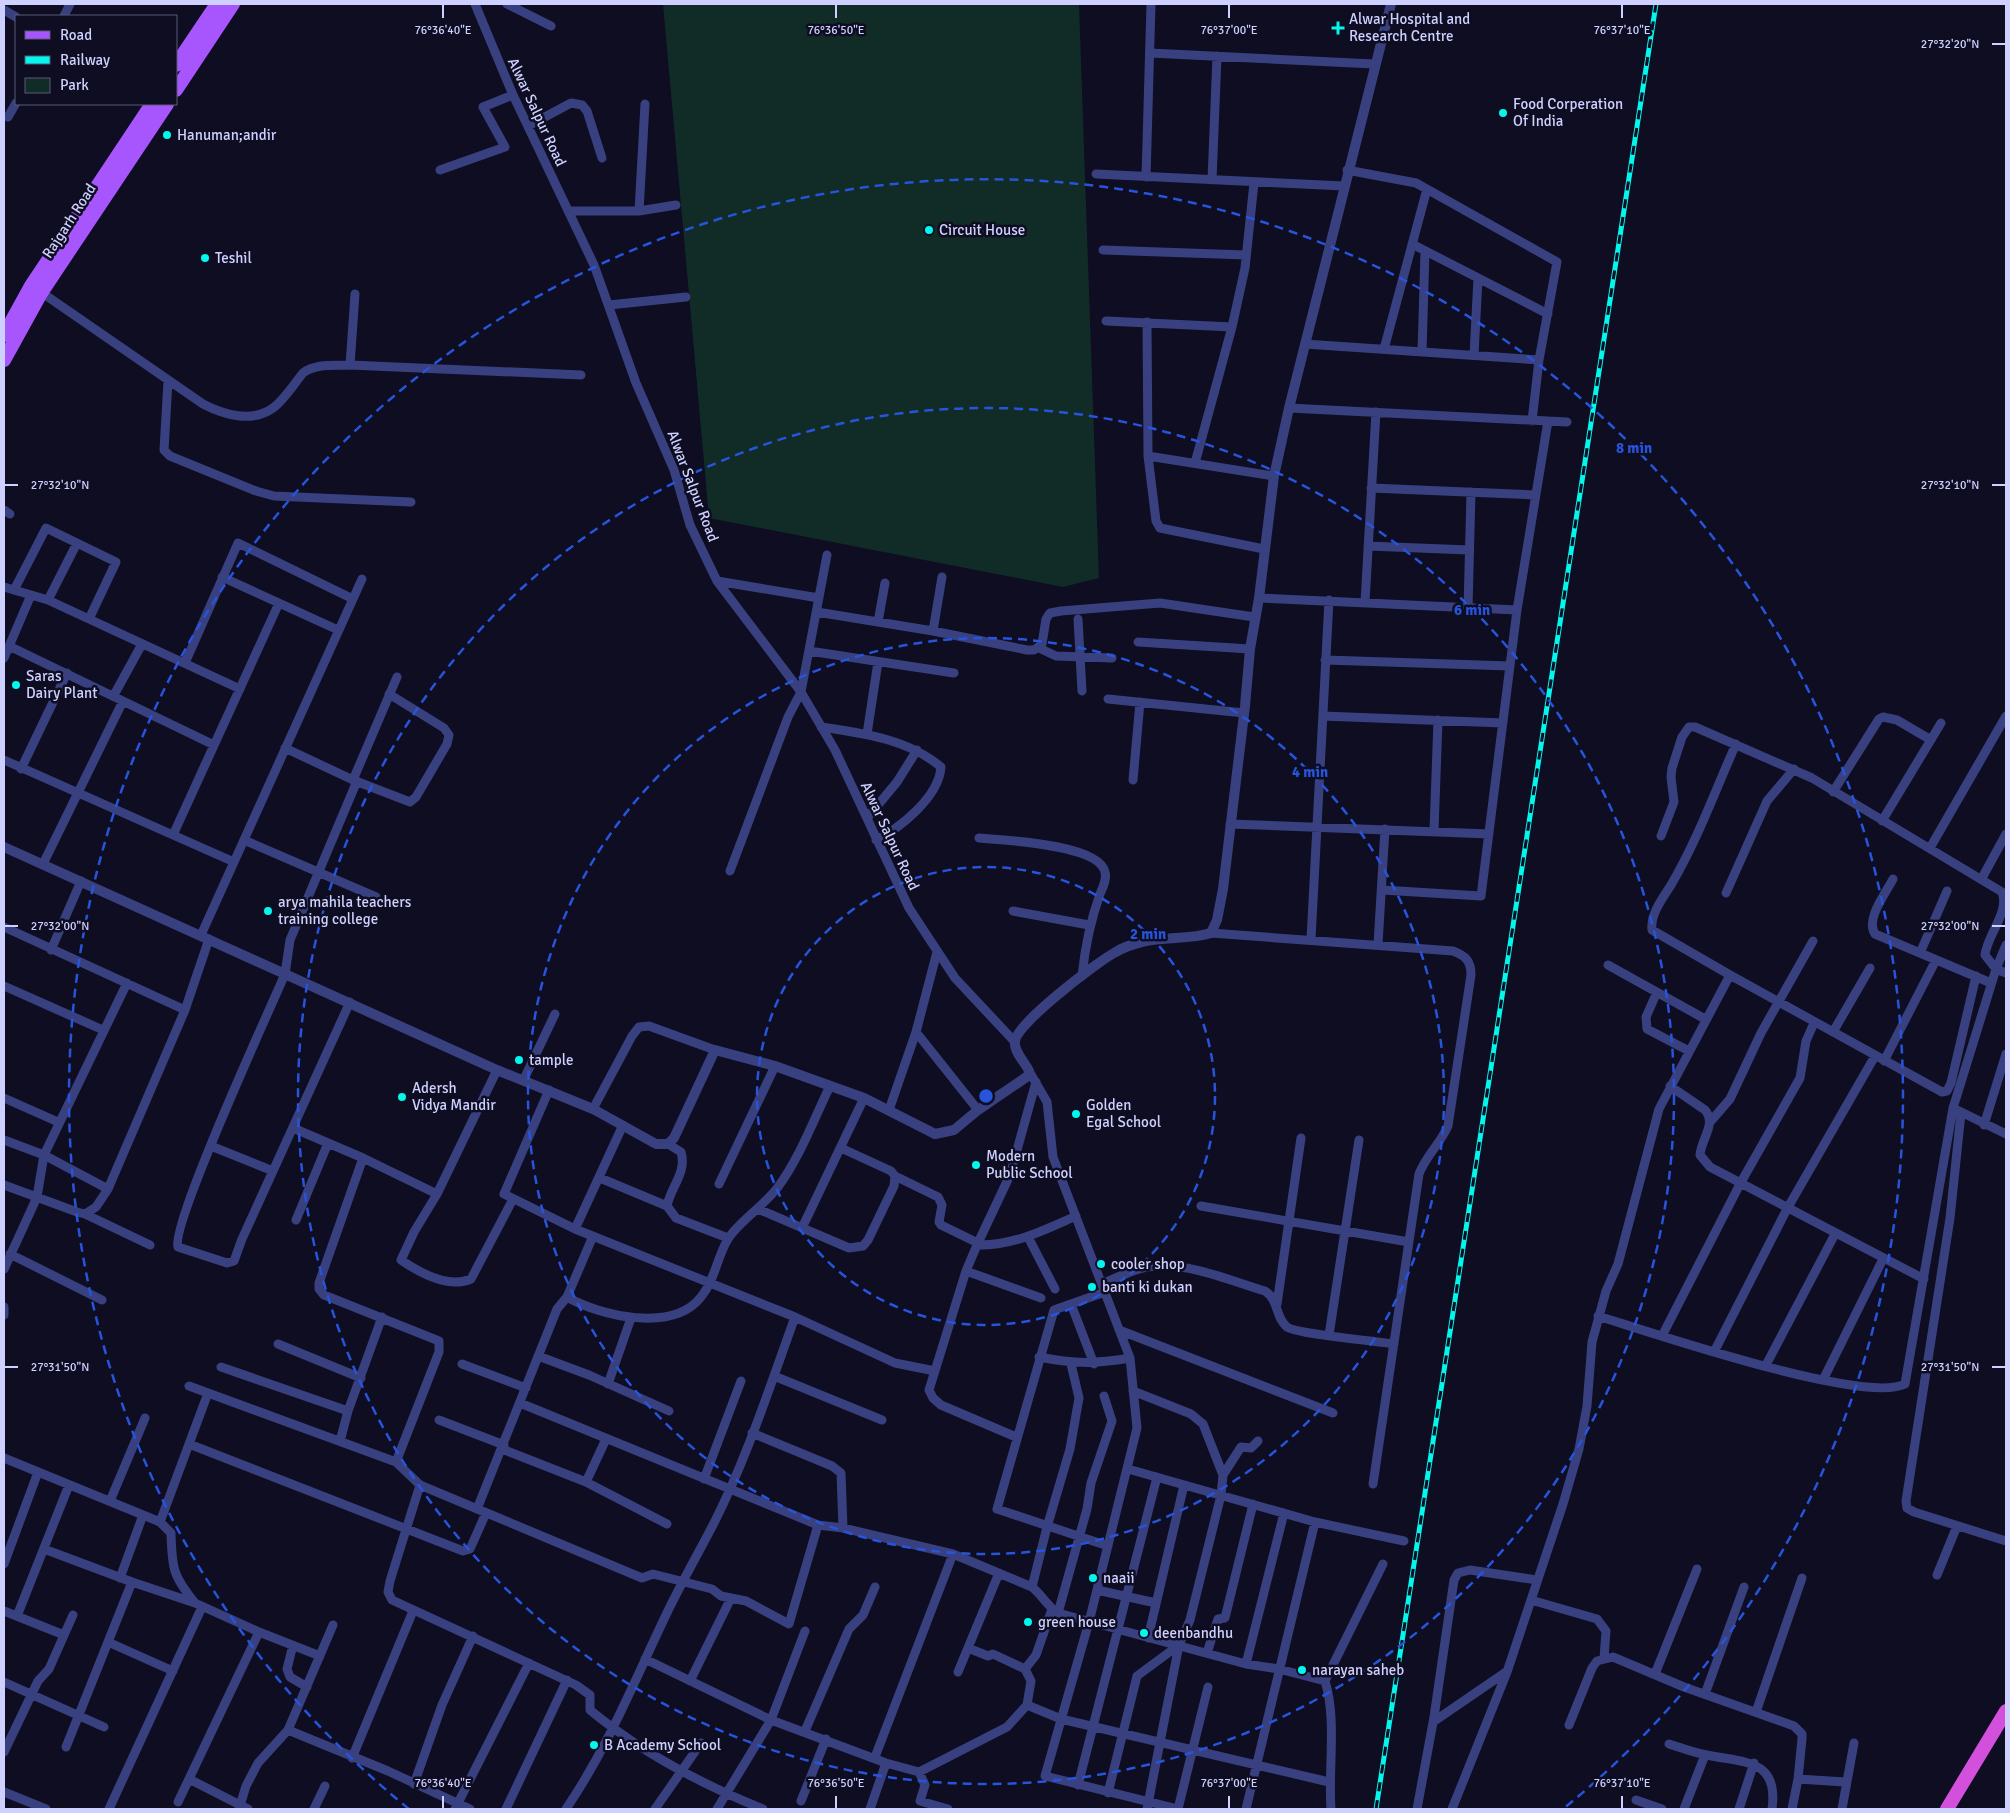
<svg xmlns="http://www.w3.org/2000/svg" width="2010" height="1813" font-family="Signika,sans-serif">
  <rect width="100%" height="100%" fill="#0e0d21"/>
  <path fill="#112b27" d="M 663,4 L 1079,4 L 1099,578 L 1063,587 L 709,518 Z"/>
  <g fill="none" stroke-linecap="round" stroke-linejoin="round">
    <path stroke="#394080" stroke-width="9" d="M 475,4 L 513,95 L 594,265 L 636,383 L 674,470 L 690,525 L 717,581 L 801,692 L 835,750 L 909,908 L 955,978 L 1014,1041
      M 507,4 L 551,26
      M 4,10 L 16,17
      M 64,16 L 70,4
      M 1150,53 L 1374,64
      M 8,117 L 16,103
      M 528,126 L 571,103 L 582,105 L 587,111 L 602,158
      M 440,170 L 505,147 L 483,107 L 513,95
      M 1347,170 L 1416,183 L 1557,262 L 1539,360 L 1532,421
      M 1096,174 L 1344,186
      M 1146,177 L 1151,4
      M 1212,180 L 1217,56
      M 568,211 L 639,211 L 676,205
      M 639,211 L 645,104
      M 1412,244 L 1548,314
      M 1103,250 L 1246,255
      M 38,290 L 203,404 C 224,415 252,423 273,408 C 284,400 294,384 303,373 C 316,363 335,366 350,365 L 581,375
      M 609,305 L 686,297
      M 1106,321 L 1232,327
      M 1147,322 L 1148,456 L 1156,521 L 1160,528 L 1264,549
      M 1305,344 L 1539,360
      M 1384,349 L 1427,189
      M 1422,352 L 1425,251
      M 1474,355 L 1478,278
      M 350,365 L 355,294
      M 168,381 L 164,450 L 170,456 L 256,491 L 274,496 L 411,502
      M 1289,408 L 1567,422
      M 1148,456 L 1274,476
      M 1195,463 L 1232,327 L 1245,268 L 1254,183
      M 1371,488 L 1535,495
      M 4,510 L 10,514
      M 1368,546 L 1469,550
      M 222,577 L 338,630
      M 717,581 L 819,598
      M 4,587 L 48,600 L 240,689
      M 14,590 L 46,528 L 116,562 L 89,619
      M 1259,598 L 1517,610
      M 48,600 L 77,543
      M 1365,602 L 1376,412
      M 1468,609 L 1471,492
      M 817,612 L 933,631 L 1027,650 L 1034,650 L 1042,644 L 1046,619 L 1050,613 L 1061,611 L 1160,603 L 1254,617
      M 1078,619 L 1082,691
      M 878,622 L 885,583
      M 933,631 L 942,577
      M 1138,642 L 1250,649
      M 9,646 L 214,745
      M 1039,648 L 1056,656 L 1112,658
      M 809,651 L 954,673
      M 4,658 L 31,595
      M 1325,660 L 1510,666
      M 185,663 L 238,543 L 353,599
      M 114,695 L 142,644
      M 1108,699 L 1244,713
      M 1323,716 L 1503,723
      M 821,727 C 862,733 908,739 941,767 C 939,797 900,828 876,840
      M 867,734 L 878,662
      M 1736,744 C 1715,791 1697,841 1671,885 C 1663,898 1650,914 1652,930 L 1730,975 L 1942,1092 L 1947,1091 L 1951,1083 L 1976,976
      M 285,748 L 353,780 L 410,802 L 416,797 L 447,744 L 449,735 L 444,728 L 389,694
      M 4,760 L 173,835
      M 21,769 L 67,673
      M 353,780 L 397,677
      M 1133,780 L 1140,702
      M 1833,792 L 1879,719 L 1883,717 L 1897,720 L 1931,740
      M 867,818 L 897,782 L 917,750
      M 1882,821 L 1941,723
      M 1230,824 L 1489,834
      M 1434,831 L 1438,720
      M 1661,836 L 1674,802 L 1671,777 L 1672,768 L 1682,737 L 1689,727 L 1695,727 L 1812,778 L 2002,892 C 2010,912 1987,935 1985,955 L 1996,969 L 2006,973
      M 979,838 C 1002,840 1099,844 1105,872 C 1107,879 1103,887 1100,894 C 1090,922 1085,947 1082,976
      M 244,840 L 376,897
      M 1930,848 L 2006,716
      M 234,862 L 173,835 L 279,603
      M 43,864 L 123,701
      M 730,871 L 788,717 L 801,692 L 827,555
      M 1982,878 L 2006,834
      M 1893,879 C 1886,893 1865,919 1875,934 L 1991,983
      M 1382,890 L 1481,896 L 1517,610 L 1548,421
      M 1726,893 L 1767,801 L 1794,769
      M 1013,911 L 1089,925
      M 4,927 L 185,1010
      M 1211,933 L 1453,951 C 1466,956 1471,961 1471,975 L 1448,1126 C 1440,1144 1426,1156 1419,1174 L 1373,1484
      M 201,935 L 362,579
      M 1311,939 L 1329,600
      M 1378,944 L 1385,829
      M 51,950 L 81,881
      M 1920,953 L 1947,891
      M 1608,965 L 1705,1019
      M 4,986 L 103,1030
      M 1657,992 L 1646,1017 L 1647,1029 L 1689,1051
      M 350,1002 L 242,1239 L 234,1261 L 227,1263 L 178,1247 C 170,1226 270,1009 285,974 L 290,940 L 357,781
      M 916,1032 L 978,1110
      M 1833,1032 L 1870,968
      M 1884,1061 L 1936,960
      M 497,1070 L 437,1194 L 414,1232 L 401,1260 C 420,1273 448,1289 471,1279 L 513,1199
      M 1029,1071 L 1047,1102 L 1053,1157 L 1130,1358 L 1137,1428 L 1089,1622 L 1045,1776 L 1178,1809
      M 524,1079 L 555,1014
      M 1670,1086 L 1705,1110 C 1717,1124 1701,1139 1700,1155 L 1710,1167 L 1924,1279
      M 549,1090 L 504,1194 L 575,1229 L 795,1317 L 895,1363 L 935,1371
      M 4,1098 L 58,1122
      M 593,1109 L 632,1036 L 639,1027 L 649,1026 L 715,1050
      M 889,1110 L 916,1032 L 937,952
      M 1957,1110 L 2006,1134
      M 1961,1113 L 1950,1218 L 1906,1501 L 1907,1508 L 1914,1512 L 2006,1541
      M 1711,1121 L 1730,1099 L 1761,1033 L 1813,941
      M 1984,1125 L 2006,1054
      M 293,1128 L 363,1158 L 437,1194
      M 4,1140 L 44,1155 L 108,1189
      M 668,1144 L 681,1152 C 687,1173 671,1186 667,1206 L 676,1218 L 728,1238
      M 211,1146 L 273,1171
      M 363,1158 L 319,1283 L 319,1289 L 324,1295 L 439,1341 L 439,1352 L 396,1462
      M 895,1176 L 938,1197 L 942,1205 L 939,1222 L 941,1225 L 978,1243
      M 600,1178 L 667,1206
      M 719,1184 L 775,1066
      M 4,1185 L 77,1212 L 85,1214 L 96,1207 L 108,1189 L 185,1010 L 209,939
      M 1201,1206 L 1409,1242
      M 758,1209 L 849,1248 L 863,1246 L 868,1240 L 894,1186 L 895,1176 L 891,1171 L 841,1148
      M 85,1214 L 150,1245
      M 296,1220 L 328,1143
      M 802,1228 L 864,1098
      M 575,1229 L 623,1125
      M 1028,1237 L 1055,1289
      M 977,1245 L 1010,1175 L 1036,1082
      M 10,1254 L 102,1300
      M 4,1269 L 37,1197 L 44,1155 L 127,983
      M 966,1271 L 1041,1298
      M 1101,1284 C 1119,1277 1137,1267 1156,1266 C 1193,1264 1231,1281 1265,1291 C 1279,1300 1275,1317 1287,1327 C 1296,1334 1376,1341 1394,1344
      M 1105,1292 L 1054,1310 L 997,1509 L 1108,1546
      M 567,1297 C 600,1316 673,1333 701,1297 C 715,1280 717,1257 728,1239 C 737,1223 766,1204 778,1187 C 800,1157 814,1119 830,1086
      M 1071,1304 L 1094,1364
      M 1277,1304 L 1301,1138
      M 4,1307 L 4,1315
      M 1598,1316 C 1650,1332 1864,1405 1905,1384 L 1953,1108 L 1996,969 L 2006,945
      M 1119,1330 L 1333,1413
      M 1329,1335 L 1359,1140
      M 1662,1336 L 1740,1184 L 1800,1078 L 1806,1041 L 1814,1023
      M 278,1344 L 361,1378
      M 1714,1352 L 1787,1209 L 1875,1056
      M 538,1356 L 589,1375 L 669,1411
      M 1039,1357 C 1075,1364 1094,1364 1130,1358
      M 462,1364 L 526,1388
      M 1766,1365 L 1835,1234
      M 221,1367 L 348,1411
      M 774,1376 L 882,1420
      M 1823,1380 L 1883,1259
      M 608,1384 L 631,1318
      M 189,1386 L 396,1462 L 420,1485 L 642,1578 L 653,1574 L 712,1589 L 721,1596 L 746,1601 L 789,1624 L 818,1525
      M 1133,1391 L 1191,1414 L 1203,1424 L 1223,1475 L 1221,1495 L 1190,1620 L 1179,1645 L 1147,1809
      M 520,1403 L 818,1525 L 843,1528 L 953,1554 L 1032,1587 C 1042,1595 1048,1607 1058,1613 L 1246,1664 L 1279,1669 L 1325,1681 C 1337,1719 1328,1768 1331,1809
      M 439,1420 L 504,1445
      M 752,1433 L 832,1466 L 841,1473 L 843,1528
      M 1016,1437 L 941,1405 L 933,1398 L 929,1390 L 966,1271 L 977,1245 C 1013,1246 1044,1230 1076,1216
      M 340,1441 L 348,1411 L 382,1317
      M 189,1444 L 463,1551 L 470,1549 L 486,1513
      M 502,1449 L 586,1482 L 667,1524
      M 4,1458 L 160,1522 L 171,1533 C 172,1569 173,1576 195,1603
      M 1128,1469 L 1315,1522 L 1404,1541
      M 1223,1475 L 1241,1447 L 1251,1448 L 1258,1441
      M 704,1479 L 741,1381
      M 586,1482 L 606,1439
      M 420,1485 L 390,1581 L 388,1592 L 392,1600 L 576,1685 L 590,1695 L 590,1710 C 642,1753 701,1784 763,1809
      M 110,1501 L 145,1418
      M 477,1509 L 557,1309 L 567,1297 L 593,1236
      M 160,1522 L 208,1393
      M 44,1549 L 132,1582 L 195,1603 L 259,1632 L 320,1656
      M 4,1564 L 38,1472
      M 1937,1575 L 1957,1526
      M 120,1578 L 143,1515
      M 1032,1587 L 1047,1527 L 1070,1449 L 1079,1398 L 1071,1364
      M 1097,1590 L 1156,1603
      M 1531,1600 L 1597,1619 L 1606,1631 L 1604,1658
      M 4,1611 L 64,1635
      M 1058,1613 L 1087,1509 L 1091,1483 L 1112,1421 L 1104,1396
      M 17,1616 L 69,1485
      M 1148,1638 L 1184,1485
      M 108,1642 L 173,1671
      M 293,1645 L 287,1669 L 290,1677 L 307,1687
      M 968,1648 L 988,1656 L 993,1654 L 1025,1669 L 1036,1655 L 1052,1609
      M 1207,1653 L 1218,1619 L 1225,1618 L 1253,1504
      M 645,1659 L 771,1720 L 886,1763 L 919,1772 L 1007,1727 L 1027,1705
      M 1246,1664 L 1284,1513
      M 1025,1669 L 1031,1681 L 1027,1705 L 1061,1719 L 1329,1782
      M 958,1672 L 999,1573
      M 1655,1674 L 1697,1569
      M 690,1681 L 731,1598
      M 1325,1681 L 1383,1564
      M 4,1682 L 104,1727
      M 1705,1694 L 1744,1587
      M 1756,1712 L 1802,1578
      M 1433,1722 L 1506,1672
      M 1569,1725 L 1592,1668 L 1597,1661 L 1613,1657 L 1684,1687 L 1794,1726 L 1802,1734 L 1802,1739 L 1798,1779 L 1845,1782
      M 288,1730 L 388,1771 L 470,1809
      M 805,1731 L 849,1629 L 863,1615 L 875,1587
      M 1669,1744 C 1682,1748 1694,1753 1707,1755 C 1743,1763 1779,1758 1772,1809
      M 66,1747 L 132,1582
      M 4,1752 L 38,1681 L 49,1669 L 73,1615
      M 875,1757 L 953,1554
      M 352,1758 L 413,1611
      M 919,1772 L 925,1785 L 920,1801 L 948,1809
      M 189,1779 L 248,1809
      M 414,1784 L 442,1705 L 473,1636
      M 1078,1785 L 1157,1477
      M 4,1792 L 46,1809
      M 1108,1793 L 1137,1676 L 1179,1645
      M 1636,1800 L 1662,1809
      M 801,1801 L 826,1739
      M 178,1802 L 259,1632
      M 109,1809 L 202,1607
      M 239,1809 L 246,1786 L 258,1763 L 288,1730 L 333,1625
      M 314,1809 L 325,1786
      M 455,1809 L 529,1663
      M 506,1809 L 567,1680
      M 566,1809 C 608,1747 633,1684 665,1617 C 680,1585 698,1554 714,1523 C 747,1458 770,1386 795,1317
      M 655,1809 L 701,1743
      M 717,1809 L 771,1720 L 805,1631
      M 870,1809 L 886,1763
      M 1178,1809 L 1208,1687
      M 1246,1809 L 1315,1522
      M 1417,1809 L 1434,1717 L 1454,1580 L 1458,1573 L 1470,1570 L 1537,1580
      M 1452,1809 L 1507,1672 L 1563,1504 L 1579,1449 L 1587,1406 L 1592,1342 L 1606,1291 L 1618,1264 L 1659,1109 L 1730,975
      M 1684,1809 L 1705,1755
      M 1739,1809 L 1754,1763
      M 1792,1809 L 1798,1779
      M 1842,1809 L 1854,1743"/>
    <path stroke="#394080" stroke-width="10" d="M 4,847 L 497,1070 L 593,1109 L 656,1144 L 668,1144 L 674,1138 L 715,1050 L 775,1066 L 864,1098 L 935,1134 L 954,1130 L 978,1110 L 1028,1076 L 1029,1071 C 1025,1062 1013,1051 1015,1041 C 1016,1024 1096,963 1114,953 C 1122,948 1133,944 1142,942 C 1165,936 1189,940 1211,933 L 1217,920 L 1223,889 L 1245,706 L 1250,649 L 1259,598 L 1274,476 L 1289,408 L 1391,4"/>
    <path stroke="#a756fd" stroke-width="14" d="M 176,65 L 217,4
      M 176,90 L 233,4
      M 4,335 L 31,286 L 152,104
      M 4,360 L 41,293 L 167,104"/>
    <path stroke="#d250db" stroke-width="14" d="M 1947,1809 L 2006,1711"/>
    <g stroke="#02f7ed" stroke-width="5">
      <path id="rail" d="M 1376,1809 L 1656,4"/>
    </g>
    <use href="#rail" stroke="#0e0d21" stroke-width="3" stroke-dasharray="9" stroke-linecap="butt"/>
  </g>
  <path fill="none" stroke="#ced0ff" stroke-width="2" d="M 443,5 L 443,18M 836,5 L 836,18M 1229,5 L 1229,18M 1622,5 L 1622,18M 1992,44 L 2005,44M 5,485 L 18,485M 1992,485 L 2005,485M 5,926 L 18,926M 1992,926 L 2005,926M 5,1367 L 18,1367M 1992,1367 L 2005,1367M 443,1796 L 443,1808M 836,1796 L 836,1808M 1229,1796 L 1229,1808M 1622,1796 L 1622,1808"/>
  <g fill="none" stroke="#2654da" stroke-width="2.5" stroke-dasharray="9 6">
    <circle cx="986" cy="1096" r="229"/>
    <circle cx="986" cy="1096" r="458"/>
    <circle cx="986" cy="1096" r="688"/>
    <path d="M409 1809A917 917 0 1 1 1563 1809"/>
  </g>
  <g fill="#02f7ed" stroke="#0e0d21" stroke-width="2">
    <path d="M1335.5 20.5h5v5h5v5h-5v5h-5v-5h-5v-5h5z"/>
    <circle cx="1503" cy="113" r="5"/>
    <circle cx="167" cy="135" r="5"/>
    <circle cx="929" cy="230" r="5"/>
    <circle cx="205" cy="258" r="5"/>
    <circle cx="16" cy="685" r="5"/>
    <circle cx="268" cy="911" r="5"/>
    <circle cx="519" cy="1060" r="5"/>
    <circle cx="402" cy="1097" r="5"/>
    <circle cx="1076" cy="1114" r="5"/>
    <circle cx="976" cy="1165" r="5"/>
    <circle cx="1101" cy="1264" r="5"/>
    <circle cx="1092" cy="1287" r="5"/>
    <circle cx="1093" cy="1578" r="5"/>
    <circle cx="1028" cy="1622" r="5"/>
    <circle cx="1144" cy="1633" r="5"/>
    <circle cx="1302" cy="1670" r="5"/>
    <circle cx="594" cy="1745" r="5"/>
  </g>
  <g text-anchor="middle" stroke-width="5" stroke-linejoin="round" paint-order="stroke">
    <g font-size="15" fill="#ced0ff" stroke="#0e0d21" text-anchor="start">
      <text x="1349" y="24">Alwar Hospital and<tspan x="1349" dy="17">Research Centre</tspan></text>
      <text x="1513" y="109">Food Corperation<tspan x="1513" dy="17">Of India</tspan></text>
      <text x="177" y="140">Hanuman;andir</text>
      <text x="939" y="235">Circuit House</text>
      <text x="215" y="263">Teshil</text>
      <text x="26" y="681">Saras<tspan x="26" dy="17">Dairy Plant</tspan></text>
      <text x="278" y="907">arya mahila teachers<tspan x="278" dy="17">training college</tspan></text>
      <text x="529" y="1065">tample</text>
      <text x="412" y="1093">Adersh<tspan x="412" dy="17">Vidya Mandir</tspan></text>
      <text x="1086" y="1110">Golden<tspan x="1086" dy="17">Egal School</tspan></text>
      <text x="986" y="1161">Modern<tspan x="986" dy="17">Public School</tspan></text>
      <text x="1111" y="1269">cooler shop</text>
      <text x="1102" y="1292">banti ki dukan</text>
      <text x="1103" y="1583">naaii</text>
      <text x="1038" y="1627">green house</text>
      <text x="1154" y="1638">deenbandhu</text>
      <text x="1312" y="1675">narayan saheb</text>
      <text x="604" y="1750">B Academy School</text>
    </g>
    <g font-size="15" fill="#ced0ff" stroke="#0e0d21">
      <text transform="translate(537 112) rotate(65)" y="5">Alwar Salpur Road</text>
      <text transform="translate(69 221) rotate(-57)" y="5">Rajgarh Road</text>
      <text transform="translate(693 486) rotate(69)" y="5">Alwar Salpur Road</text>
      <text transform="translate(890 836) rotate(65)" y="5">Alwar Salpur Road</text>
    </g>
  </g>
  <g font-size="12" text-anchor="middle" fill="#ced0ff" stroke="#0e0d21" stroke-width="5" stroke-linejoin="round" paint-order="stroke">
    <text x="443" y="34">76°36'40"E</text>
    <text x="836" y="34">76°36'50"E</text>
    <text x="1229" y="34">76°37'00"E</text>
    <text x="1622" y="34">76°37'10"E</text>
    <text x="1950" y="48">27°32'20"N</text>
    <text x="60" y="489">27°32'10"N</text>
    <text x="1950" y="489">27°32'10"N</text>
    <text x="60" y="930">27°32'00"N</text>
    <text x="1950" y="930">27°32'00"N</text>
    <text x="60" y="1371">27°31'50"N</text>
    <text x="1950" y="1371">27°31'50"N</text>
    <text x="443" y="1787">76°36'40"E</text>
    <text x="836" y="1787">76°36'50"E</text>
    <text x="1229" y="1787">76°37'00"E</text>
    <text x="1622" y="1787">76°37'10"E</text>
  </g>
  <circle cx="986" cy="1096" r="8" fill="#2654da" stroke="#0e0d21" stroke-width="2.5"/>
  <g font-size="15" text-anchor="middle" font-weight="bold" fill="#2654da" stroke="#0e0d21" stroke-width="5" stroke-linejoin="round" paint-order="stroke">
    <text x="1634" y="453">8 min</text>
    <text x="1472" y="615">6 min</text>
    <text x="1310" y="777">4 min</text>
    <text x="1148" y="939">2 min</text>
  </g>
  <rect width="2010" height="1813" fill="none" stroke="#ced0ff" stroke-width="10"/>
  <rect x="15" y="15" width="162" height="90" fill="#0e0d21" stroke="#5b5b7a"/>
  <rect x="25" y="31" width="25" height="8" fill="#a756fd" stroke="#5b5b7a"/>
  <text x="60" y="40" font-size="15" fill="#ced0ff">Road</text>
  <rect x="25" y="56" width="25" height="8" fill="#02f7ed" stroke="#5b5b7a"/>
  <text x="60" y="65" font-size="15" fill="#ced0ff">Railway</text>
  <rect x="25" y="78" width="25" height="15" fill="#112b27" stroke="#5b5b7a"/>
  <text x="60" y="90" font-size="15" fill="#ced0ff">Park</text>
</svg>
